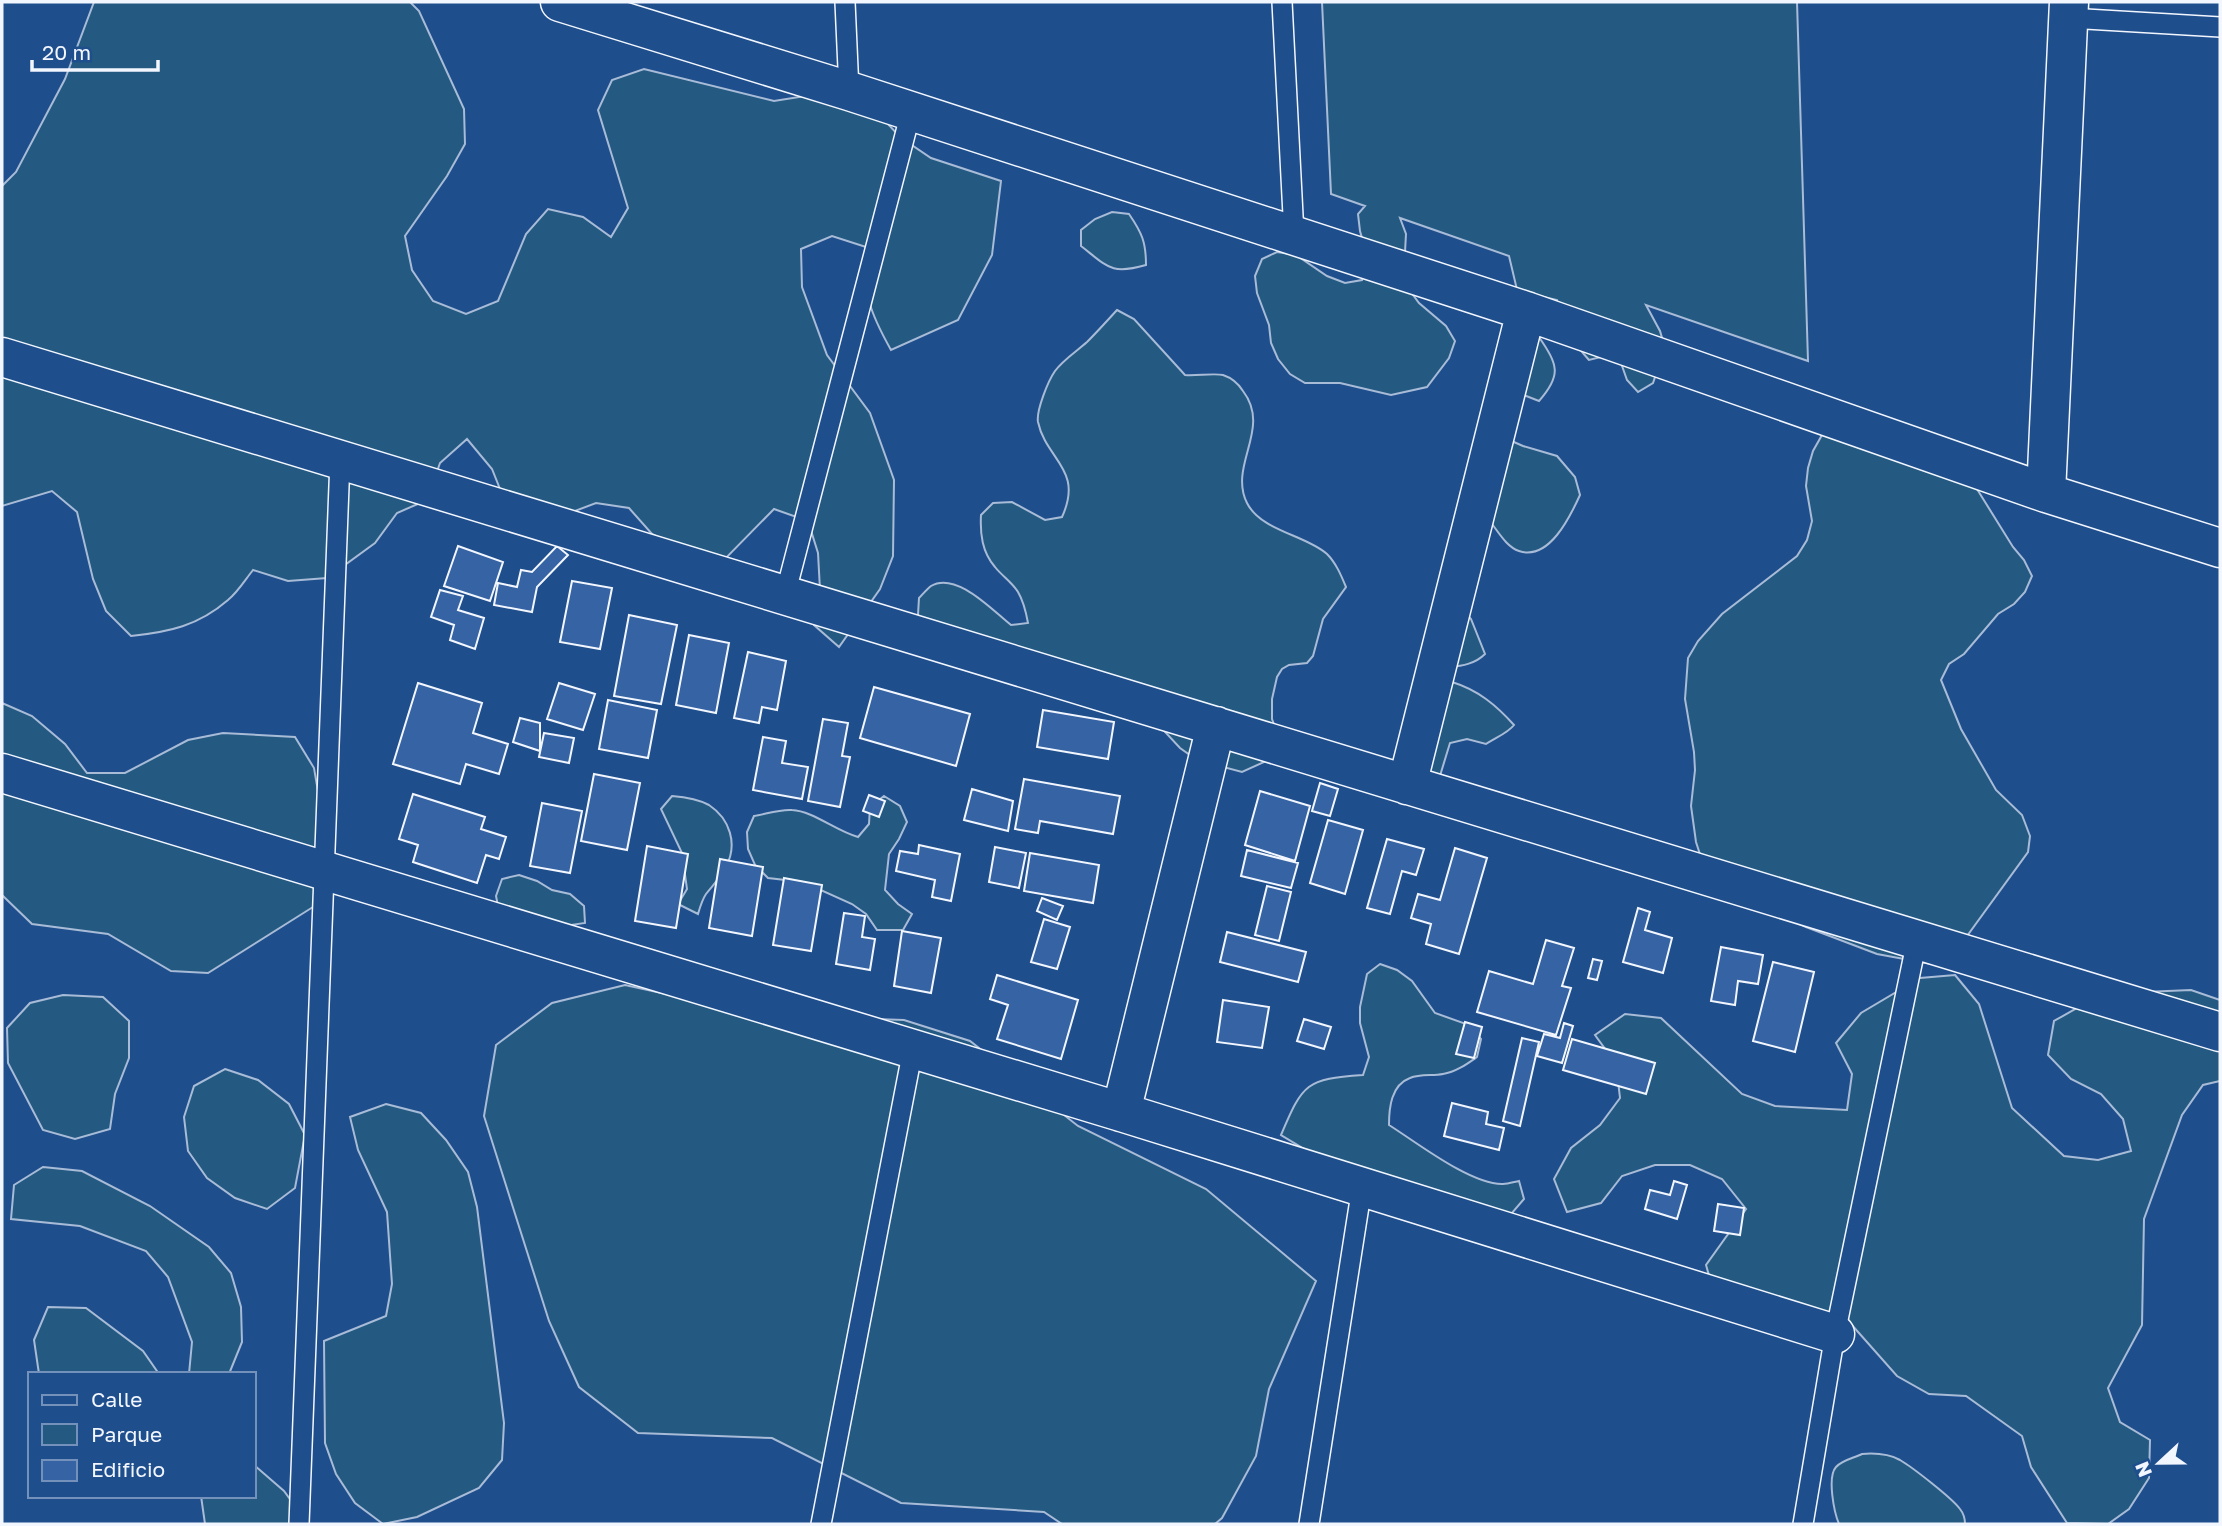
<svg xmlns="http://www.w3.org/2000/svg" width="2222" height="1526" font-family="'Golos Text',sans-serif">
  <rect width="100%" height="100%" fill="#1f4e8c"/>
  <path fill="#245a82" stroke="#a8bbd7" stroke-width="2" d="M 94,2 L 410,2 L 419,11 L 464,109 L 465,144 L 447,176 L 405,236 L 412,270 L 433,301 L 466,314 L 498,301 L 526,234 L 548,209 L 583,217 L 611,237 L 628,208 L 598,110 L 612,80 L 644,69 L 774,101 L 843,90 L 875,110 L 900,137 L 931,158 L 1001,181 L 992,255 L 958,320 L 891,350 C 868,309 864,295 866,247 L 832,236 L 801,249 L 802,287 L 827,355 L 870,413 L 894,480 L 893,556 L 880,589 L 839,647 L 814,625 L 820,590 L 818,553 L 808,521 L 774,509 L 722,562 L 685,552 L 652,534 L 629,508 L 596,503 L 530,528 L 506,504 L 492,469 L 467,439 L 440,463 L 427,500 L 397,513 L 375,543 L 327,578 L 288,581 L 253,570 C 245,580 238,592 228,600 C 198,626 169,632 131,636 L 106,611 L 93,579 L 77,512 L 52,491 L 2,506 L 2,186 L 16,172 L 65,79 Z
    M 1322,2 L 1797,2 L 1808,361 L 1646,305 L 1660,331 L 1665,348 L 1653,383 L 1638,392 L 1627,380 L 1621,363 L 1605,356 L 1589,360 C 1570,338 1561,330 1557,300 L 1523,292 L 1518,294 L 1509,256 L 1400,218 L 1406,234 L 1404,270 L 1408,288 L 1419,303 L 1446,326 L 1455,341 L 1449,358 L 1427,387 L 1391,395 L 1340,383 L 1305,383 L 1290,374 L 1278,359 L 1271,343 L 1269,325 L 1257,293 L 1255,276 L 1262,259 L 1277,252 L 1296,255 L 1327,276 L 1345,283 L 1362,280 L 1369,263 L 1360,231 L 1358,214 L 1365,206 L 1331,194 Z
    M 1112,212 L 1129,214 C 1142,233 1146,242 1146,265 C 1111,275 1108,267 1081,246 L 1081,230 L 1095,219 Z
    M 1117,310 L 1134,319 L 1185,375 C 1196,376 1214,373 1223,375 C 1232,378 1238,383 1243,391 C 1272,429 1228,465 1247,503 C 1261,531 1306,535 1327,554 C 1336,563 1341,575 1346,587 L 1323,619 L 1313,656 L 1307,663 L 1289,665 L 1282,669 L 1277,677 L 1272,699 L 1272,719 L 1275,727 L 1275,757 L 1242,772 L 1197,760 L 1180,748 L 1153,719 L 1130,680 L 1089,702 L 927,630 L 918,615 L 919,598 C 922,595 927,589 931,586 C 956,571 992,610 1011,625 L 1028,623 C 1026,612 1024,602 1018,592 C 1012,582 1002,576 995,567 C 982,552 980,534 981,515 L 993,503 L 1012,502 L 1045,520 L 1062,517 C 1084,469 1046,460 1038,422 C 1036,411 1048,381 1055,371 C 1063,360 1077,351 1087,342 C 1097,332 1107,321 1117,310 Z
    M 1522,337 L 1539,337 C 1558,365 1562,375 1539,401 L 1506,388 Z
    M 1838,426 L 1972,481 L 2013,547 L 2024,560 L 2032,576 L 2025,592 L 2014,604 L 1998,614 L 1964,654 L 1949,664 L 1941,680 L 1961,729 L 1996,790 L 2022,815 L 2030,836 L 2028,852 L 1959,947 L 1931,964 L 1877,954 L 1806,927 L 1720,888 L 1707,876 L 1696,842 L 1691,806 L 1695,770 L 1694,752 L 1685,699 L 1688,658 L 1698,641 L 1722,614 L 1797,556 L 1807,540 L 1812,521 L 1806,486 L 1808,468 L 1813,451 L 1822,435 Z
    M 1507,439 L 1523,446 L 1557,456 L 1575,477 L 1580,495 C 1570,517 1549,561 1519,551 C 1507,547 1499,533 1492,524 Z
    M 1459,606 L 1471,619 L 1485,654 C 1474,665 1460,666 1445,668 Z
    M 1452,682 C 1478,690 1496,705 1514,725 C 1508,733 1495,738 1486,744 L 1467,739 L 1450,743 L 1439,779 L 1421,776 Z
    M 2,703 L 32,716 L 65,744 L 87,773 L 125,773 L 188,740 L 223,733 L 295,737 L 314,768 L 326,838 L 313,907 L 208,973 L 171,971 L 108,934 L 32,924 L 2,895 Z
    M 672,796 C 684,797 698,799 709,805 C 730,819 738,844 726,867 C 721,877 713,885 706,894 C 702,900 700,907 698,914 L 678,904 L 687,889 L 682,853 L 661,809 Z
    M 884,796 L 900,806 L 907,822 L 899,839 L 889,854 L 885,890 L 898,904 L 912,914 L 903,930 L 877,930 L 866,914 L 852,904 L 803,882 L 768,878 L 755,865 L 748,849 L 747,832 L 754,816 C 766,814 780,809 792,810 C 813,811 836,831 858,837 L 869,824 L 870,807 Z
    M 519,875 L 537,881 L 552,890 L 570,894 L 584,906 L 585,923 L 544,929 L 499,911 L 496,896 L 502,879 Z
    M 1380,964 L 1397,970 L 1412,981 L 1435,1013 L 1469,1025 L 1481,1039 L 1477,1057 C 1467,1064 1456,1072 1443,1074 C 1433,1076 1420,1074 1410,1078 C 1391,1085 1389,1108 1389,1125 C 1416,1142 1471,1185 1503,1184 C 1508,1184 1514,1182 1519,1181 L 1524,1199 L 1512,1213 L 1479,1226 L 1311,1153 L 1281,1135 C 1303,1083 1306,1079 1363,1075 L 1369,1057 L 1360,1023 L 1360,1007 L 1367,974 Z
    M 1955,975 L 1979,1004 L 2012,1108 L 2064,1156 L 2098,1160 L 2131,1151 L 2123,1119 L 2101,1094 L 2071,1079 L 2048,1055 L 2054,1021 L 2086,1003 L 2120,993 L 2191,990 L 2220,1000 L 2220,1081 L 2203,1085 L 2182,1115 L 2144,1219 L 2142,1325 L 2108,1388 L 2120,1422 L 2150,1440 L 2149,1478 L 2129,1509 L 2108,1524 L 2067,1523 L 2031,1467 L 2022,1436 L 1966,1396 L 1929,1394 L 1897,1376 L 1851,1324 L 1716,1300 L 1706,1265 L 1746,1209 L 1722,1179 L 1690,1165 L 1655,1165 L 1622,1176 L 1601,1203 L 1567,1212 L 1554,1179 L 1571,1148 L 1600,1125 L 1620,1098 L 1616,1064 L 1595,1035 L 1625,1014 L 1661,1018 L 1742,1094 L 1775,1106 L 1847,1110 L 1852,1074 L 1836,1043 L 1861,1013 L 1920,978 Z
    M 625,985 L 762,1015 L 904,1020 L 970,1041 L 1078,1126 L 1206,1189 L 1316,1281 L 1269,1389 L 1256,1456 L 1222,1518 L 1215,1524 L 1062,1524 L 1044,1512 L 901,1503 L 772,1438 L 638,1433 L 579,1387 L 549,1321 L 484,1116 L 496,1045 L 552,1003 Z
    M 63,995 L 103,997 L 129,1021 L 129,1058 L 115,1094 L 110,1129 L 75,1139 L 43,1130 L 8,1063 L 7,1028 L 30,1003 Z
    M 225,1069 L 258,1080 L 289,1104 L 305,1135 L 295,1188 L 267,1209 L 235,1198 L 207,1178 L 188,1151 L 184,1117 L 194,1086 Z
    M 386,1104 L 421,1113 L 446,1140 L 468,1172 L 477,1207 L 504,1423 L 502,1460 L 479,1488 L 417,1517 L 383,1524 L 355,1503 L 336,1474 L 325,1443 L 324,1341 L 386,1316 L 392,1284 L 387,1212 L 358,1150 L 350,1117 Z
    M 43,1167 L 82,1171 L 150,1206 L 209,1247 L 231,1273 L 241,1307 L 242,1342 L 229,1374 L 189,1374 L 192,1342 L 168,1277 L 146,1251 L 80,1226 L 11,1219 L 14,1185 Z
    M 48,1307 L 86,1308 L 143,1351 L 159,1374 L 39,1374 L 34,1340 Z
    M 1862,1454 C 1874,1453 1889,1454 1900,1460 C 1912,1467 1952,1498 1960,1509 C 1964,1514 1965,1518 1965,1524 L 1839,1524 C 1834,1512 1827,1477 1836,1467 C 1842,1460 1854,1458 1862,1454 Z
    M 254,1465 L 284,1491 L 308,1524 L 205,1524 L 201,1496 L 254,1496 Z"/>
  <path fill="#3563a3" stroke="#f2f6ff" stroke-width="2" d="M 458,546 L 503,562 L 490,601 L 444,586 Z
    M 557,546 L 568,555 L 537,587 L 532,612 L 494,605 L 498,583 L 517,587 L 521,570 L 532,572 Z
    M 572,581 L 612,588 L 600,649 L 560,642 Z
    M 440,590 L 463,596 L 458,610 L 484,618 L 475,649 L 450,640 L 454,625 L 431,617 Z
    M 629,615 L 677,625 L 661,704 L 614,696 Z
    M 689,635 L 729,643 L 716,713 L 676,705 Z
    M 748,652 L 786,661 L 777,710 L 762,707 L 759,723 L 734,718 Z
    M 418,683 L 482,703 L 473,733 L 508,744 L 499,774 L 466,764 L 460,784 L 393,764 Z
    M 559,683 L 595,694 L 583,730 L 547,719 Z
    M 874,687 L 970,714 L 956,766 L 860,738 Z
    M 608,700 L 657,710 L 648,758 L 599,749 Z
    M 1043,710 L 1114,722 L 1108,759 L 1037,747 Z
    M 520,718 L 540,723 L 540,751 L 513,742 Z
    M 823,719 L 848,723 L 842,756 L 850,757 L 840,807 L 808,801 Z
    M 544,733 L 574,738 L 569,763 L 539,757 Z
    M 763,737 L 786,741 L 782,763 L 808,767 L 802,799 L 753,790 Z
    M 594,774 L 640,783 L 627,850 L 581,841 Z
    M 1024,779 L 1120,796 L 1113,834 L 1040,821 L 1038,833 L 1015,829 Z
    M 1320,783 L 1338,789 L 1330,816 L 1312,811 Z
    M 972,789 L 1013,801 L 1008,831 L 964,820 Z
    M 1260,791 L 1310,806 L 1295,861 L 1245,845 Z
    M 413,794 L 485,817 L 481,829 L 506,837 L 499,859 L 486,855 L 477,883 L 413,862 L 418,845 L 399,839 Z
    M 869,795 L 885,801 L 879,817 L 863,811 Z
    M 542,803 L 582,811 L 570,873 L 530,866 Z
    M 1328,820 L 1363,830 L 1345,894 L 1310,883 Z
    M 1387,839 L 1424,849 L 1416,875 L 1402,871 L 1390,914 L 1367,908 Z
    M 919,845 L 960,854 L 951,901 L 932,897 L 935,880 L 896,871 L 900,851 L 918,854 Z
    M 647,846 L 688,854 L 676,928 L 635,921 Z
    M 995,847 L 1026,853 L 1019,888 L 989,882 Z
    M 1455,848 L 1487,858 L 1459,954 L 1426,944 L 1431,924 L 1411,918 L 1418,894 L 1440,900 Z
    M 1247,850 L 1298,863 L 1291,888 L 1241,876 Z
    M 1030,853 L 1099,865 L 1093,903 L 1024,891 Z
    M 720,859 L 763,867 L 752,936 L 709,928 Z
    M 784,878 L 822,885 L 811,951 L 773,945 Z
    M 1267,886 L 1291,892 L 1279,941 L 1255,935 Z
    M 1042,898 L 1063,906 L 1057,920 L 1037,911 Z
    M 1638,908 L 1650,912 L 1645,930 L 1672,938 L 1663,973 L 1623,962 Z
    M 844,913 L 865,916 L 862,937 L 875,939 L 870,970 L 836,964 Z
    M 1044,919 L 1070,927 L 1057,969 L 1031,962 Z
    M 902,931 L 941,938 L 931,993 L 894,986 Z
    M 1227,932 L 1306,952 L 1298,982 L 1220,962 Z
    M 1546,940 L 1574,948 L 1562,986 L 1571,988 L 1556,1035 L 1477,1012 L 1489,971 L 1533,984 Z
    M 1721,947 L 1763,955 L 1758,984 L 1738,981 L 1735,1005 L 1711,1001 Z
    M 1593,959 L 1602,961 L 1597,980 L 1588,978 Z
    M 1773,962 L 1814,972 L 1795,1052 L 1753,1041 Z
    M 997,975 L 1078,1000 L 1061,1059 L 997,1039 L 1008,1005 L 990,999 Z
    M 1223,1000 L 1269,1007 L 1262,1048 L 1217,1042 Z
    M 1304,1019 L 1331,1027 L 1324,1049 L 1297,1041 Z
    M 1465,1022 L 1482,1027 L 1474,1058 L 1456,1054 Z
    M 1564,1023 L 1573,1026 L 1562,1063 L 1537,1056 L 1544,1034 L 1560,1038 Z
    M 1522,1038 L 1539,1042 L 1520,1126 L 1503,1121 Z
    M 1572,1039 L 1655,1063 L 1646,1094 L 1563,1070 Z
    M 1452,1103 L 1488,1112 L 1486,1124 L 1504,1128 L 1499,1150 L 1444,1136 Z
    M 1674,1181 L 1687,1185 L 1677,1219 L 1645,1209 L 1650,1190 L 1670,1195 Z
    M 1718,1204 L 1744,1208 L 1740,1235 L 1714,1231 Z"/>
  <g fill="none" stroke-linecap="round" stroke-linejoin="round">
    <g stroke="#f2f6ff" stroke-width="22">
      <path id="service" d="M 845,2 L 849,91
        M 1282,2 L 1294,235
        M 2069,18 L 2220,27
        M 785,595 L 911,112
        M 299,1524 L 340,460
        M 821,1524 L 913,1049
        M 1309,1524 L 1362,1187
        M 1803,1524 L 1835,1334 L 1917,940"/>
    </g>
    <g stroke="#f2f6ff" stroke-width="41">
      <path id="minor" d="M 560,2 L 849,91 L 1526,311 L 2046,493 L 2220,548
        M 2,357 L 2220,1032
        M 2046,493 L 2069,2
        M 2,773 L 1121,1112 L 1835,1334
        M 1407,785 L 1526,311
        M 1121,1112 L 1216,726"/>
    </g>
    <use href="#service" stroke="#1f4e8c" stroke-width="19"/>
    <use href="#minor" stroke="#1f4e8c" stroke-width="38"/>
  </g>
  <rect width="2222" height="1526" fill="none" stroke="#f2f6ff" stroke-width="7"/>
  <rect x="28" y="1372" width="228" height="126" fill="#1f4e8c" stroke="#7391ba" stroke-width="2"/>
  <rect x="42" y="1395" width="35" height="10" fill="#1f4e8c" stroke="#7391ba" stroke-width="2"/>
  <text x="91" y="1407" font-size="21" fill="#f2f6ff">Calle</text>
  <rect x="42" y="1424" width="35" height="21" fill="#245a82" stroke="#7391ba" stroke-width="2"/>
  <text x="91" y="1442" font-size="21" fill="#f2f6ff">Parque</text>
  <rect x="42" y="1460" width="35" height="21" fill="#3563a3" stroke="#7391ba" stroke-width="2"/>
  <text x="91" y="1477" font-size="21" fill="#f2f6ff">Edificio</text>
  <g transform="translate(2159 1463) rotate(248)" stroke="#1f4e8c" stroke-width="5" paint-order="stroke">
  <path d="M0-5L12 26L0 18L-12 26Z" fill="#f2f6ff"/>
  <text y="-10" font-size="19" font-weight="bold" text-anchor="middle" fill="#f2f6ff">N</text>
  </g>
  <path d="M32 60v10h126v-10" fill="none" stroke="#f2f6ff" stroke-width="3.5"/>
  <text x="42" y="60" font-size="21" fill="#f2f6ff" stroke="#1f4e8c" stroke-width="5" paint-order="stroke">20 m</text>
</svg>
